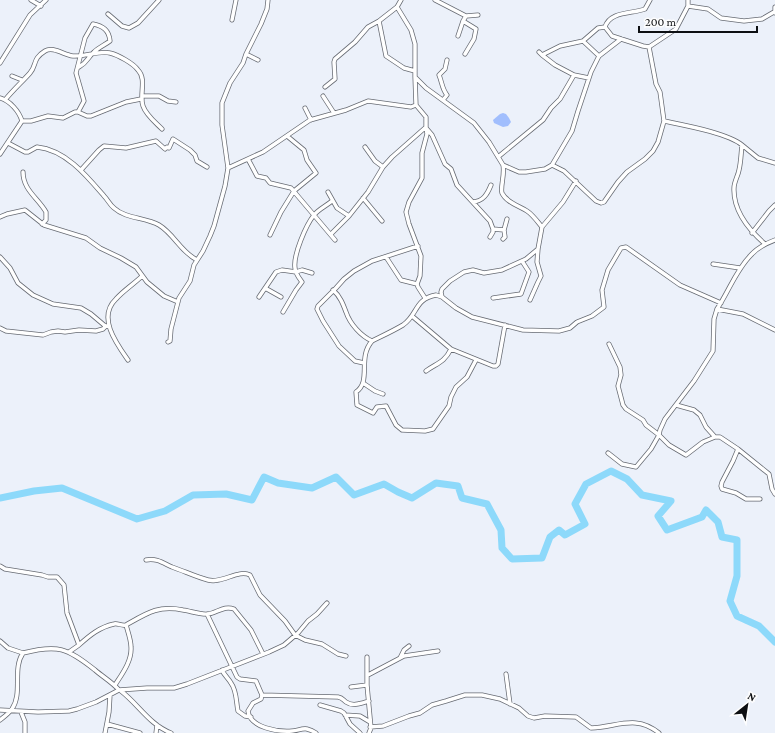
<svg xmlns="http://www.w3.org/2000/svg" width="775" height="733" font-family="'Crimson Pro',serif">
  <rect width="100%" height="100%" fill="#ecf1fa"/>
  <path fill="#a1befd" d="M 503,113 L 506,114 L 509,118 L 511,122 L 508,126 L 503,127 L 494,123 L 493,120 L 500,114 Z"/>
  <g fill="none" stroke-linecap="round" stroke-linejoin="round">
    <path stroke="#8dd9fa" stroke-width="7" d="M 0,498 L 34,491 L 62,488 L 137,519 L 165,511 L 193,495 L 226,494 L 252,500 L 264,477 L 278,483 L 312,488 L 336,477 L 354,495 L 384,484 L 398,492 L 412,498 L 436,483 L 458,486 L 462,498 L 487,504 L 501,530 L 502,548 L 512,559 L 542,558 L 550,537 L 559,530 L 565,535 L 585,524 L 575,504 L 586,484 L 611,471 L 627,479 L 642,495 L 671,501 L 658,516 L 667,530 L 702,517 L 706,510 L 718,522 L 722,537 L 737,540 L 737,576 L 730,601 L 737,616 L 759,626 L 775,642"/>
    <g stroke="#676b73" stroke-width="5">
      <path id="street" d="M 31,0 L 41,6
        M 401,0 L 397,7 L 411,30 L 415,44 L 415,77 L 426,88 L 474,123 L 489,142 L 503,165 L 519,172 L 526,172 L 545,169 L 552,165 L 572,131 L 578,111 L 591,72 L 599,56 L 621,39
        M 435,0 L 466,16 L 463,21 L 476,29 L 474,39 L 465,54
        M 688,6 L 708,9 L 721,18 L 744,21 L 762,19 L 774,12
        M 397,7 L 379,21 L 386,56 L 404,68 L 415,71
        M 775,7 L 775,13
        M 108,14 L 122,26 L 129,28 L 138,23 L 159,0
        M 466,16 L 478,15
        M 232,20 L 236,0
        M 605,27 C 610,11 632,14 645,9 L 650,0
        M 458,36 L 463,21
        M 583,41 L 599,56
        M 539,52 L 542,55 L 560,46 L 583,41 L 598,28 L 605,27 L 612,36 L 643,46 L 649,47 L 676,29 L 688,6 L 688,0
        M 246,54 L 258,60
        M 542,55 L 555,65 L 574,75 L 589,78
        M 0,63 L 30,15 L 46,0
        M 12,76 L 22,80
        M 325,87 L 335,79 L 334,62 L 335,59 L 355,42 L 368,27 L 379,21
        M 142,96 L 159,96 L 168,101 L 176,102
        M 323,96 L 334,113
        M 0,98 C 10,101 19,111 22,121 L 0,154
        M 5,100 C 13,90 22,82 30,73 C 37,65 32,59 45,51 C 53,46 64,55 73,56 C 85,57 100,50 110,53 C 118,55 133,63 138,70 C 147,79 139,95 143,106 C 146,115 155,122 162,129
        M 443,100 L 447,95 C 442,89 442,82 439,75 L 445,69 L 447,60
        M 305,108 L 311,120
        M 78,112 L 87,116 L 91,116 L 126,102 L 141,99
        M 22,121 L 31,121 L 48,116 L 63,118 L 75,112 L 78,112 L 84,101 L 76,73 L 85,38 L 93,24 C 103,26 109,30 110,41 C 105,45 99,47 94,52 C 87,58 88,62 79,67
        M 664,121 C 683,125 728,133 742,145 C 741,153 741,162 739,170 C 738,176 734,182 734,188 C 733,211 749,230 765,244
        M 426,128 L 432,135 L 445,164 L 451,169 L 457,185 L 490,221 L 493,229 L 493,232 L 490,237
        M 8,143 L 25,152 L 28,152 L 37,147 C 66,150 87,176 104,196 C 108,200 110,205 114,208 C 126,219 145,217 159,225 C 174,234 181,252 197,260
        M 742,145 L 758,158 L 775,163
        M 365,147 L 375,161 L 383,167
        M 498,157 L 543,120 L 551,108 L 560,99 L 574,75
        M 248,159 L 257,176 L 266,178 L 270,183 L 291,188 L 335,240
        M 503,165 C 505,174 500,188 502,193 C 506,202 519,206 527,211 C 533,215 537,221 542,227 L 538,249 L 537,262 L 541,276 L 538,282 L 530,300
        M 552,165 L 564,171 L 596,201 L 601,203 L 604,202 L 618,182 L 627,172 L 645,159 L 653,151 L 658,142 L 664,121 L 660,92 L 656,84 L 649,47
        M 228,168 L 263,152 L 310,120 L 346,110 L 368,101 L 411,107 L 416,105 L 415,77
        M 81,170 L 99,150 L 104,146 L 126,148 L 156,141 L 165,149 L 167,147 L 169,148 L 173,139 L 190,150 L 195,155 L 197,161 L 207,167
        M 23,172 C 23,190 38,198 46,212 L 46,220 L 42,224
        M 328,192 L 337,208 L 349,216 L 368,192 L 383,167 L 392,157 L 426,127 L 426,117 L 416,105
        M 363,198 L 382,221
        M 473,202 C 483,201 487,195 491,185
        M 0,217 L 7,214 L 25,210 L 44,225 L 86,238 L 100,248 L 121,258 L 136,267 L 147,282 L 164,296 L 178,302
        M 542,227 L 563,202 L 576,181
        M 493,229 L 504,230 L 505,237 L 503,239
        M 504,230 L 507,219
        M 752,233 L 769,211 L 775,205
        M 331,234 L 349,216
        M 270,235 L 281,212 L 294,191 L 316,173 L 307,160 L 304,150 L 287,136
        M 775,240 C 767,243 757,248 751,255 C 736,270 729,291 717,309 L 743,314 L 775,330
        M 538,249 L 526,259 L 502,270 L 484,273 L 473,270 L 464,272 L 450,281 L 442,289 L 441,292 L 442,297 L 456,308 L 472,317 L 523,330 L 559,331 L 570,328 L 577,322 L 592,316 L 604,307 L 602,290 L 608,270 L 621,248 L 626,247 L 680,285 L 721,303
        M 0,257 L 10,268 L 18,283 L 33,295 L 53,304 L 81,308 L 91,314 L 104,325 L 109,327
        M 386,257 L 401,280 L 417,284
        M 713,264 L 740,268
        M 265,288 L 281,297
        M 333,290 C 340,296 343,304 346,312 C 350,324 361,336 372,341
        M 259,297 L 276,272 L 282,270 L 296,272 L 302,270 L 312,273
        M 442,297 L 436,295 C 414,299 418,315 403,325 C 393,331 382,336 372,341 C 357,358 372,381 356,392 L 357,405 L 373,413 L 377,407 L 386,406 L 396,425 L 402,430 L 425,431 L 433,429 L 449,406 L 451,397 L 456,387 L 467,377 L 476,360
        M 425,298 L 418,287 L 417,284 L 420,276 L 421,256 L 409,224 L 406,212 L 409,202 L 422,178 L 422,153 L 427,134 L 426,127
        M 493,298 L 521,294 L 529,272 L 522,261
        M 717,309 L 714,319 L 713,351 L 694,381 L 665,419 L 660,430 L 659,435 L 669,445 L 686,455 L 703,442 L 715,437 L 720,437 L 738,449 L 769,474 L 772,489 L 775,494
        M 283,312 L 296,290 L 302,282 C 299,278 295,273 295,268 C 293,255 306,225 314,215 C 319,209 326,206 332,201
        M 412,316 L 451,349 L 493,366 L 496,366 L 498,364 L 505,325
        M 0,328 L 6,331 L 43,335 L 51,332 L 58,331 L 65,332 L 79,330 L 96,331 L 103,329 L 106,326
        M 168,342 L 170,341 L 171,329 L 179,298 L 190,281 L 194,265 L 203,251 L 210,236 L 214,226 L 225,186 L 228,168 L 222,125 L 222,103 L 230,83 L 243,63 L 246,54 L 261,24 L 267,9 L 268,0
        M 128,360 C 116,343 97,317 116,299 C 124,290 134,284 142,276
        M 364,363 L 355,361 L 339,346 L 323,321 L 317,309 L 318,306 L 336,288 L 344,279 L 354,271 L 372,261 L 418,246
        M 426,371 C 437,363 444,363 451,349
        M 363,383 L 375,391 L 383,394
        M 676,405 L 694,410 L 700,415 L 706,427 L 715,437
        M 738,449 L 733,461 L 722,482 L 721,486 L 722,489 L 736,493 L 746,499 L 760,499
        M 608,453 L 622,464 L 636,467 L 651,449 L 659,435 L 646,425 L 643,420 L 626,409 L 623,405 L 618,386 L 621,375 L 620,367 L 609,344
        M 146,560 C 157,558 163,563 172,567 C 184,571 196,577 208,580 C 222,584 238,569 250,575 L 260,595 L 285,621 L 295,635 L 305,640 L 322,644 L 338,654 L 346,656
        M 0,566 L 5,569 L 42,575 L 48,577 L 57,577 L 64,585 L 67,613 L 79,645 L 69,652
        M 207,614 L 237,677 L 240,679 L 256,681 L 262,695 L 338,697 C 343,698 343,700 346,702 C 353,707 362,703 369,701
        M 0,641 L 8,648 L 23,653
        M 79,645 C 90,635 100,627 114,624 C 118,623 121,626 126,625 C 147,613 158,605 183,610 C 190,611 202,615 208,614 C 217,613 224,605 234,609 L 251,630 L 263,654
        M 367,657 L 367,685 L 371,728 L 369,733
        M 400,658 L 404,650 L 409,646
        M 222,670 C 224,675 228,678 231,683 C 237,691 236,702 238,711 L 245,716 L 251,717
        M 506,674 L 510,704
        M 368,675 L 404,656 L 438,651
        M 115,685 C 122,674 132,661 131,647 C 131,640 128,632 126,625
        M 351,687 L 367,685
        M 121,691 C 138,704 150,725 171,733
        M 262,695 L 261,699 L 253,703 L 248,711 C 250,728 278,732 292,731 C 297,731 302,728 307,729 C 311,730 313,731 316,733
        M 320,705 L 341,711 L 344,713 L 350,724 L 360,733
        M 0,710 L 38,712 L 69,711 L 77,709 L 96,702 L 119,690 L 147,688 L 174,688 L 187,684 L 269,652 L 284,645 L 298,633 L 308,621 L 317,614 L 327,603
        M 21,712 L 25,722 L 25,733
        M 345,715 L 360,716 L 370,722
        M 0,720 C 4,717 9,713 12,709 C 23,693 12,669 23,653 C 58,644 67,648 95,670 C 103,677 112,682 119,690
        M 107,724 L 140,733
        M 370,727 L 383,726 L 409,716 L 420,713 L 432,705 L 446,701 L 465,695 L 482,695 L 500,699 L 519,708 L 528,716 L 534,718 L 545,716 L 576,717 L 591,728 C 617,727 636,714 659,733
        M 105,733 L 109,712 L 110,695
        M 156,733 L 157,725"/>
    </g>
    <use href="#street" stroke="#fff" stroke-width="3.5"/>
  </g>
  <g transform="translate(747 705) rotate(30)" stroke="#fefefe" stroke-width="3" paint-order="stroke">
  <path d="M0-3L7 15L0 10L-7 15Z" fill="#0d0f12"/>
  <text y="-6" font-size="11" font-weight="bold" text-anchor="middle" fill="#0d0f12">N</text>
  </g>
  <path d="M639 26v6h118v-6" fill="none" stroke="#0d0f12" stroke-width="2"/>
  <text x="645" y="26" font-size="12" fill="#0d0f12" stroke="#fefefe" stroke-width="3" paint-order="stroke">200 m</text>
</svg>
